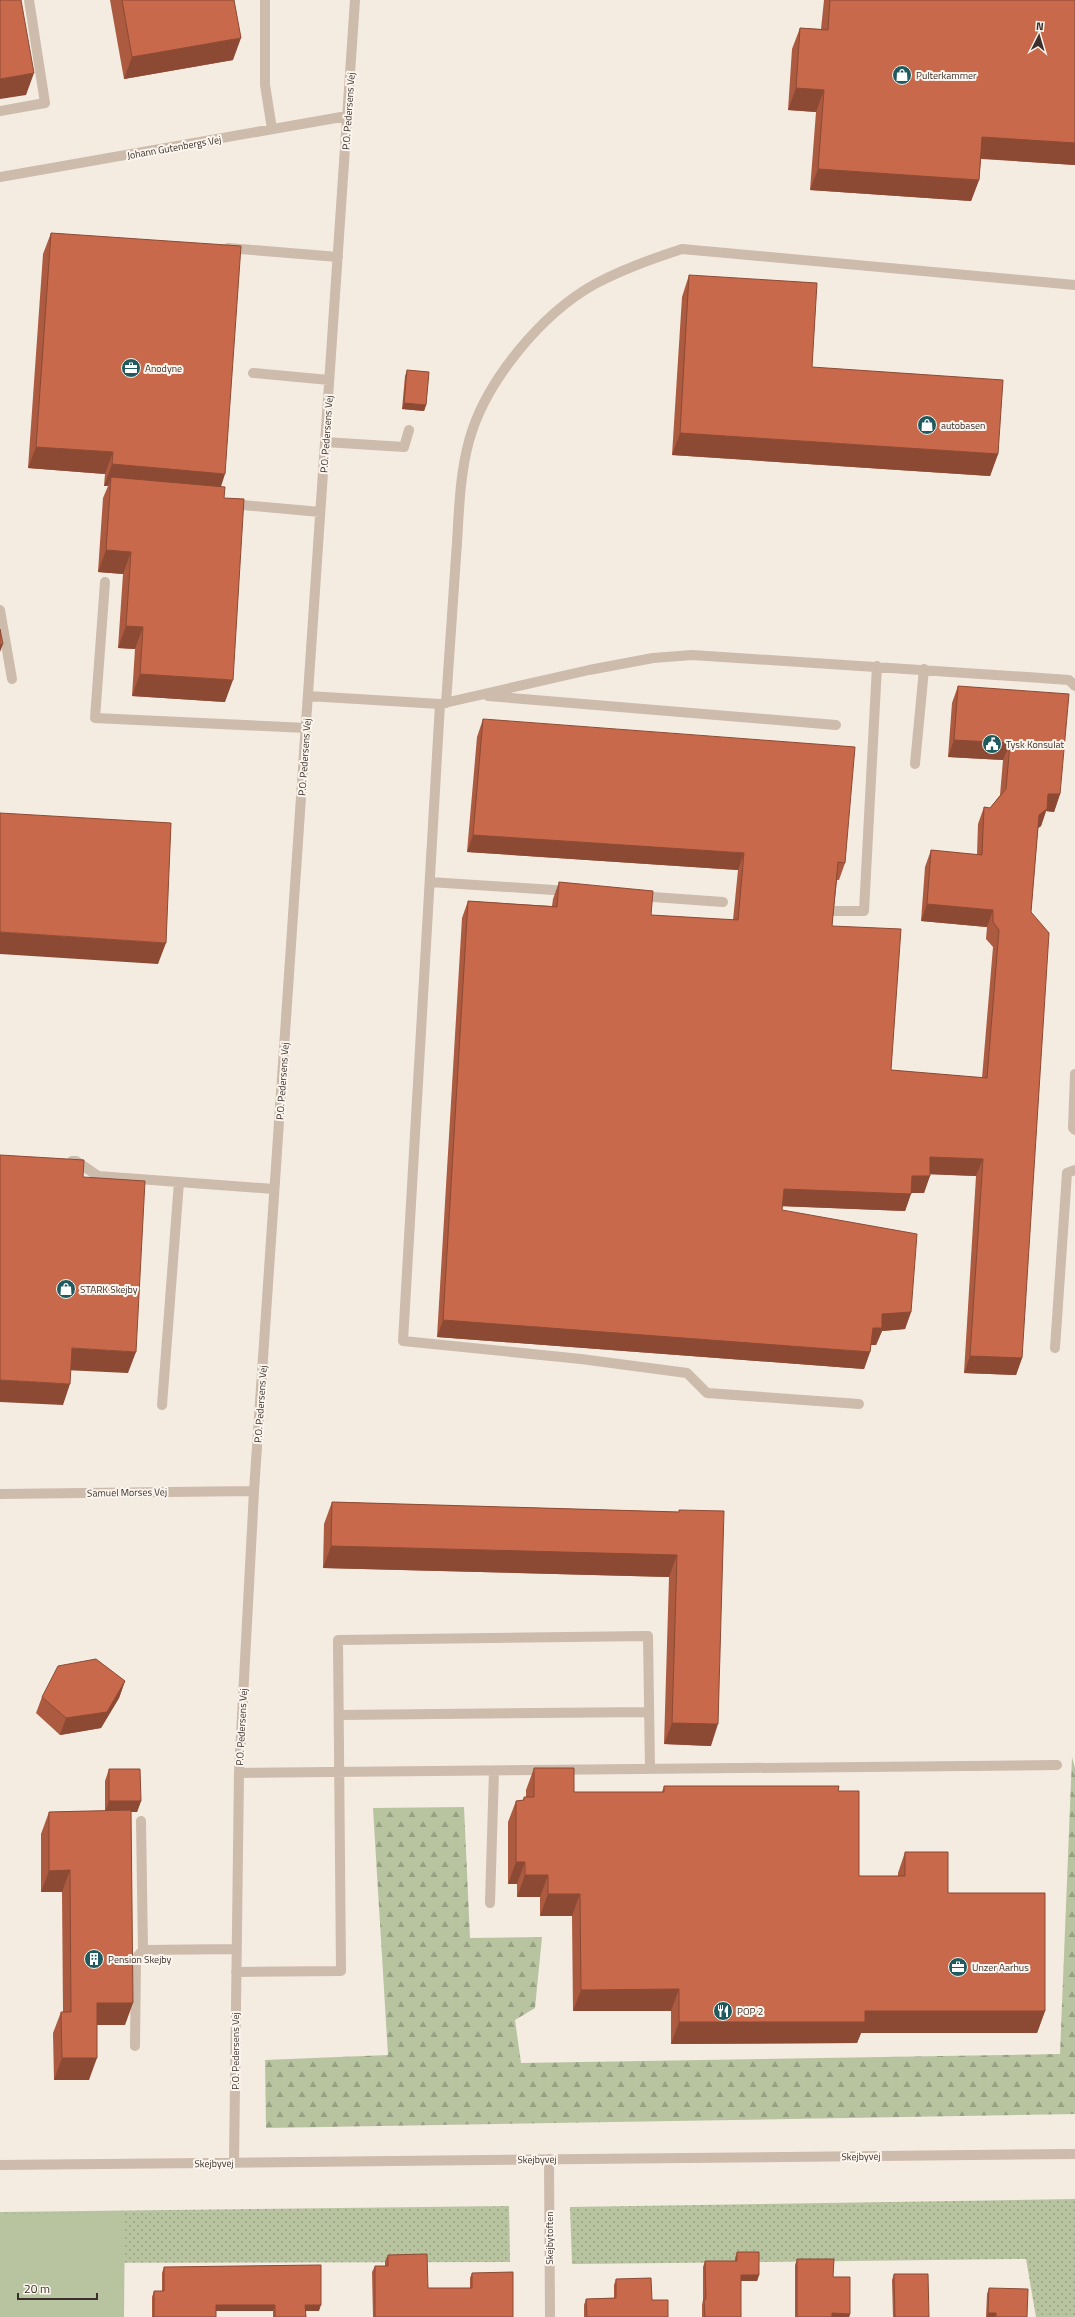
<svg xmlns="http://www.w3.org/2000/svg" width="1075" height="2317" font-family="'Titillium Web',sans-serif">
  <defs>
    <pattern id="grass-dots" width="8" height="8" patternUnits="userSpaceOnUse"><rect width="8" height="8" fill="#b8c4a0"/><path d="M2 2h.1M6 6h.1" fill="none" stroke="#97a083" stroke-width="1.8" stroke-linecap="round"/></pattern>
    <pattern id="forest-firs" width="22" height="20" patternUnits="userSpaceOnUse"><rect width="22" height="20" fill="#b8c4a0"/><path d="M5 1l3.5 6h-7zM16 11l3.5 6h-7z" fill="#97a083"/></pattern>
  </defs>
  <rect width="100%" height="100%" fill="#f4ebe1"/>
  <path fill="url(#grass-dots)" d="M 1075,2199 L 1075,2317 L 1036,2317 L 1026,2259 L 572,2264 L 570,2207 Z
    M 509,2206 L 510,2262 L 0,2263 L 0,2212 Z"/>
  <path fill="url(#forest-firs)" d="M 1072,1757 L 1075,1768 L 1075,2114 L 266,2128 L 265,2060 L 388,2055 L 373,1808 L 464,1807 L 470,1938 L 542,1937 L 535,2008 L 515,2020 L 521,2063 L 1060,2054 Z"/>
  <path fill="#b8c4a0" d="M 125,2213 L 124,2317 L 0,2317 L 0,2214 Z"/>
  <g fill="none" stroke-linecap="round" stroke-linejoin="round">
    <path stroke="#cdbbac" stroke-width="10" d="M 265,0 L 265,85 L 272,129
      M 0,111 L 45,103 L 29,0
      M 0,177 L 347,116
      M 228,248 L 338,257
      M 253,373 L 329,380
      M 325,442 L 404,447 L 409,430
      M 231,504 L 320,512
      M 105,582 L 95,718 L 306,728
      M 0,610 L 12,679
      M 308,696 L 440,704 L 589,670 L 653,658 L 692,655 L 1027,677 L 1069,680 L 1075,686
      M 488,696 L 836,725
      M 446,703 C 450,649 453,596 457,543 C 459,509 460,474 469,441 C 485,382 541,314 595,284 C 623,269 651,259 682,249 L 1075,285
      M 440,704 L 403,1341 L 581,1359 L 687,1373 L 707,1393 L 859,1404
      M 915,764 L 924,669
      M 430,882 L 569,891
      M 639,896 L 723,902
      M 835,911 L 864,911 L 877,666
      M 1075,1074 L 1073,1128 L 1075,1130
      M 72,1161 L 76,1161 L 98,1176 L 179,1182 L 162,1405
      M 179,1182 L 274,1189
      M 1055,1348 L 1067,1173 L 1075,1170
      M 0,1494 L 254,1491
      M 339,1715 L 649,1712
      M 239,1773 L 1057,1765
      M 141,1821 L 143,1950 L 236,1949
      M 490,1903 L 494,1771
      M 236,1972 L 341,1971 L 338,1640 L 648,1636 L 650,1769
      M 135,2046 L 136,1958 L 143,1950
      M 549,2159 L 550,2317
      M 234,2163 L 239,1773 L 254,1491 L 355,0
      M 0,2165 L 1075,2154"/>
  </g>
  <path fill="#ac5a40" d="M 110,0 L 234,0 L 233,60 L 124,79 Z
    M 824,0 L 1075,0 L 1075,165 L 981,159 L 979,180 L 971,201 L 810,190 L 816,112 L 788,110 L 792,49 L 800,28 L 821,29 Z
    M 51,233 L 221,487 L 224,498 L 225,702 L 132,696 L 135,649 L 118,648 L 123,574 L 98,572 L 103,498 L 108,486 L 104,486 L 105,474 L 28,468 L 43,254 Z
    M 689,275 L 812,367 L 998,454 L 990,476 L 672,455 L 682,297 Z
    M 407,370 L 426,405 L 424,411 L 402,409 L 405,376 Z
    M 958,686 L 1060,794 L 1054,812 L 1046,811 L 1041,826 L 1038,828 L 1031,912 L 1022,1358 L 1016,1375 L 964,1373 L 976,1176 L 930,1174 L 924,1193 L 911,1193 L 905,1211 L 782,1206 L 782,1210 L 911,1312 L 905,1329 L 882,1331 L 876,1345 L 871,1345 L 870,1352 L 864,1369 L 437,1337 L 462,918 L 468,901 L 552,906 L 553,899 L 559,882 L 651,915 L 733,920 L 738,870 L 467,852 L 477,737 L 483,719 L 845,863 L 839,880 L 837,880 L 832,926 L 891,1070 L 982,1078 L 993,947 L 986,939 L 987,927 L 921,921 L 925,867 L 931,850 L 977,855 L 978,824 L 984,807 L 990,808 L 1000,795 L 1003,760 L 948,757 L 952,703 Z
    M 332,1502 L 679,1512 L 679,1510 L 711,1746 L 664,1744 L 669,1577 L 323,1568 L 324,1524 Z
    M 125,1681 L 119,1698 L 101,1728 L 60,1735 L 36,1713 L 42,1697 Z
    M 534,1768 L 574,1792 L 662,1792 L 664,1786 L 838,1791 L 859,1876 L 898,1876 L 898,1873 L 905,1852 L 948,1893 L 1045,2011 L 1037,2033 L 861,2033 L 857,2043 L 671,2044 L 671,2011 L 573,2011 L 572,1916 L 540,1916 L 540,1897 L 517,1897 L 517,1884 L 508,1884 L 508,1822 L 516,1801 L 523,1800 L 524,1797 L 526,1797 L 526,1790 Z
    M 109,1769 L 141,1801 L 137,1812 L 131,1812 L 125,2025 L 97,2025 L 89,2080 L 54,2080 L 53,2033 L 61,2012 L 63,2012 L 62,1892 L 41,1892 L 41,1834 L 49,1812 L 105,1811 L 105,1781 Z
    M 737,2252 L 759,2275 L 757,2281 L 741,2281 L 741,2317 L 702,2317 L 702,2305 L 703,2300 L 703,2267 L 705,2261 L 735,2261 L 735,2258 Z
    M 388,2255 L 428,2288 L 470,2288 L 470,2278 L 472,2273 L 513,2317 L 373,2317 L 372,2272 L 375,2266 L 385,2266 L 385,2261 Z
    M 797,2259 L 833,2277 L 850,2314 L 849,2317 L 795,2317 L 795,2265 Z
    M 164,2267 L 319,2311 L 305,2311 L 306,2317 L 273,2317 L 273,2311 L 216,2311 L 216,2317 L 152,2317 L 152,2297 L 154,2291 L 162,2291 L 162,2273 Z
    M 894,2274 L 929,2317 L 893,2317 L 892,2280 Z
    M 616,2279 L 652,2300 L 668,2317 L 584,2317 L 584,2305 L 586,2299 L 614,2298 L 614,2285 Z
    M 989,2288 L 1027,2317 L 986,2317 L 987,2294 Z"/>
  <path fill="#8c4a34" d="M 241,38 L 233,60 L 124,79 L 132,57 Z
    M 34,73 L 26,95 L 0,99 L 0,79 Z
    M 796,88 L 824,90 L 816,112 L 788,110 Z
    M 982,137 L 1075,143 L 1075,165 L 974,158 Z
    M 818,169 L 979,180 L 971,201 L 810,190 Z
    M 404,403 L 426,405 L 424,411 L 402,409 Z
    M 680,433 L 998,454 L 990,476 L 672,455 Z
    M 36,447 L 113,452 L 105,474 L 28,468 Z
    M 112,464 L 225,474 L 218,496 L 111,477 L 108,486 L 104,486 Z
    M 106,550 L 131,552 L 123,574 L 98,572 Z
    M 126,626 L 143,627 L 135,649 L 118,648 Z
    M 3,644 L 0,652 L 0,645 Z
    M 140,674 L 233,680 L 225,702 L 132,696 Z
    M 954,740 L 1010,743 L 1003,760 L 948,757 Z
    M 1048,794 L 1060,794 L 1054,812 L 1046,811 L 1041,826 L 1033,832 L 1039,815 Z
    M 473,835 L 744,853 L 738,870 L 467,852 Z
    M 927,904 L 993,910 L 987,927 L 921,921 Z
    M 0,932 L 166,943 L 158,964 L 0,954 Z
    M 930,1157 L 983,1159 L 976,1176 L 923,1174 Z
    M 912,1176 L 930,1176 L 924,1193 L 905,1193 Z
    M 784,1189 L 911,1194 L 905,1211 L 778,1206 Z
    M 911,1312 L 905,1329 L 882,1331 L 876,1345 L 867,1345 L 873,1328 L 882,1314 Z
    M 443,1320 L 870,1352 L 864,1369 L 437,1337 Z
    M 72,1348 L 136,1352 L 128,1373 L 64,1370 Z
    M 970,1356 L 1022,1358 L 1016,1375 L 964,1373 Z
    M 0,1380 L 70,1384 L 63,1405 L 0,1402 Z
    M 331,1546 L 677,1555 L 669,1577 L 323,1568 Z
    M 125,1681 L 119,1698 L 101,1728 L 60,1735 L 66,1718 Z
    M 672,1723 L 718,1724 L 711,1746 L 664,1744 Z
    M 109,1801 L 141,1801 L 137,1812 L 105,1812 Z
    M 516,1862 L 525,1862 L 517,1884 L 508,1884 Z
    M 70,1870 L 62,1892 L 41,1892 L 49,1871 Z
    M 525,1875 L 548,1875 L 540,1897 L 517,1897 Z
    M 548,1894 L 580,1894 L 572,1916 L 540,1916 Z
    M 679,1989 L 671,2011 L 573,2011 L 581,1990 Z
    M 97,2003 L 133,2003 L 125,2025 L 89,2025 Z
    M 865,2011 L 1045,2011 L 1037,2033 L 861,2033 L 857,2043 L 671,2044 L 679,2022 Z
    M 62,2058 L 97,2058 L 89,2080 L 54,2080 Z
    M 741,2275 L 759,2275 L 757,2281 L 739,2281 Z
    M 216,2305 L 275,2305 L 273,2311 L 213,2311 Z
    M 305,2305 L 321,2305 L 319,2311 L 303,2311 Z
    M 832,2313 L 850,2314 L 849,2317 L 831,2317 Z
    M 988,2313 L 996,2313 L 995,2317 L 987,2317 Z"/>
  <path fill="#c8694b" stroke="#8c4a34" d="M 0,0 L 21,0 L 34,73 L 0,79 Z
    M 122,0 L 234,0 L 241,38 L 132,57 Z
    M 830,0 L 1075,0 L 1075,143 L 982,137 L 979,180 L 818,169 L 824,90 L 796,88 L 800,28 L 828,30 Z
    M 51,233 L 241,246 L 225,474 L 112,464 L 113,452 L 36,447 Z
    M 689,275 L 817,283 L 812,367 L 1003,380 L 998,454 L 680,433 Z
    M 407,370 L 429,372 L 426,405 L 404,403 Z
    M 111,477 L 225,487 L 224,498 L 244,499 L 233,680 L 140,674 L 143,627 L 126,626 L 131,552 L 106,550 Z
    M 0,629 L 3,644 L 0,645 Z
    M 958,686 L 1069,694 L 1060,794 L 1048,794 L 1047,809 L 1039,815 L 1031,912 L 1049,933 L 1022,1358 L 970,1356 L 983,1159 L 930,1157 L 930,1176 L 912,1176 L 911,1194 L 784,1189 L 782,1210 L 917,1234 L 911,1312 L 882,1314 L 882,1328 L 873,1328 L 870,1352 L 443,1320 L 468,901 L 557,907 L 559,882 L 653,891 L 651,915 L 738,920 L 744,853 L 473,835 L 483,719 L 855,747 L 845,863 L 838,862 L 832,926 L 901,929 L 891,1070 L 987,1078 L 999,930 L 993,922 L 993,910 L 927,904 L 931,850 L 982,855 L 984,807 L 990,808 L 1006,789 L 1010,743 L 954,740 Z
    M 0,813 L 171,823 L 166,943 L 0,932 Z
    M 0,1155 L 84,1160 L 83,1177 L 145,1181 L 136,1352 L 72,1348 L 70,1384 L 0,1380 Z
    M 332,1502 L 679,1512 L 679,1510 L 724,1511 L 718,1724 L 672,1723 L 677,1555 L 331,1546 Z
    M 96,1659 L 125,1681 L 107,1712 L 66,1718 L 42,1697 L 58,1666 Z
    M 534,1768 L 574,1768 L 574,1792 L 664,1792 L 664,1786 L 839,1786 L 838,1791 L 859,1791 L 859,1876 L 905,1876 L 905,1852 L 948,1852 L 948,1893 L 1045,1893 L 1045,2011 L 865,2011 L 865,2022 L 679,2022 L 679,1989 L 581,1990 L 580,1894 L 548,1894 L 548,1875 L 525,1875 L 525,1862 L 516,1862 L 516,1801 L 524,1800 L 524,1797 L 534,1797 Z
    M 109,1769 L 140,1769 L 141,1801 L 109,1801 Z
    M 131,1810 L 133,2003 L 97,2003 L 97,2058 L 62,2058 L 61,2012 L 71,2012 L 70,1870 L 49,1871 L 49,1812 Z
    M 737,2252 L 759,2252 L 759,2275 L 741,2275 L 741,2317 L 705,2317 L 704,2299 L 706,2299 L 705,2261 L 737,2261 Z
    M 427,2254 L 428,2288 L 472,2288 L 472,2273 L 513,2272 L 513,2317 L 375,2317 L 375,2266 L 388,2266 L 388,2255 Z
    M 797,2259 L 834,2259 L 833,2277 L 850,2277 L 850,2314 L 832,2313 L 832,2317 L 797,2317 Z
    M 321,2265 L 321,2305 L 305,2305 L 306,2317 L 275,2317 L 275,2305 L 216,2305 L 216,2317 L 154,2317 L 154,2291 L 164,2291 L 164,2267 Z
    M 894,2274 L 928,2274 L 929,2317 L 895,2317 Z
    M 651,2278 L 652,2300 L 668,2300 L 668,2317 L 587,2317 L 586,2299 L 616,2298 L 616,2279 Z
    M 989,2288 L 1028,2289 L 1027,2317 L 996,2317 L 996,2313 L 988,2313 Z"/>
  <defs>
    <g id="shop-disc" transform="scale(1)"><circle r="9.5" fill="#1f5a5e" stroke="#fbf5ee"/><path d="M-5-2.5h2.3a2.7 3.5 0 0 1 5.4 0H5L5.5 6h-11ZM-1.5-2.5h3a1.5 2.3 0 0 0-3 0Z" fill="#fff"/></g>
    <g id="office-disc" transform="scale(1)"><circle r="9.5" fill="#1f5a5e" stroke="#fbf5ee"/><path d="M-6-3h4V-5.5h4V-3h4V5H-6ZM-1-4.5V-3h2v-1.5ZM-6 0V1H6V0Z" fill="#fff"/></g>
    <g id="civic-disc" transform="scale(1)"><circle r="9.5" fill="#1f5a5e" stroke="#fbf5ee"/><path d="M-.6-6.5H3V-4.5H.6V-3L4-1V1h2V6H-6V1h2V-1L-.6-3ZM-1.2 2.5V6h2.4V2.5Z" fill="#fff"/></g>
    <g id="building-disc" transform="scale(1)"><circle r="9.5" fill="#1f5a5e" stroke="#fbf5ee"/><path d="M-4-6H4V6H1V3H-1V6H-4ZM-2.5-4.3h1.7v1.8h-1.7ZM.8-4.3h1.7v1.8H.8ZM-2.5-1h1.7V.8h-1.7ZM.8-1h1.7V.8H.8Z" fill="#fff"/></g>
    <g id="restaurant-disc" transform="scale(1)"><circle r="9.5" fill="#1f5a5e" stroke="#fbf5ee"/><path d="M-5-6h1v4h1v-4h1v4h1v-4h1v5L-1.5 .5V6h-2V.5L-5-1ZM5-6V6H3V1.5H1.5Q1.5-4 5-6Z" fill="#fff"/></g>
  </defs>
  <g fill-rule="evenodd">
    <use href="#shop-disc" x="902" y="75"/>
    <use href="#office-disc" x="131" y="368"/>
    <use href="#shop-disc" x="927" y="425"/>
    <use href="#civic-disc" x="992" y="744"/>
    <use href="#shop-disc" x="66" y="1289"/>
    <use href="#building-disc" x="94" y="1959"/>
    <use href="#office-disc" x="958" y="1967"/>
    <use href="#restaurant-disc" x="723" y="2011"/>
  </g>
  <g text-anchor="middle" stroke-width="4" stroke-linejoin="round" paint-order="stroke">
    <g font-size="10" fill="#3b302b" stroke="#fbf5ee" text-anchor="start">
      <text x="916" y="79">Pulterkammer</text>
      <text x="145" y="372">Anodyne</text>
      <text x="941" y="429">autobasen</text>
      <text x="1006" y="748">Tysk Konsulat</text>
      <text x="80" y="1293">STARK Skejby</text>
      <text x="108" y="1963">Pension Skejby</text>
      <text x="972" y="1971">Unzer Aarhus</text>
      <text x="737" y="2015">POP 2</text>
    </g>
    <g font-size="10" fill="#3b302b" stroke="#fbf5ee">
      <text transform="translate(348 111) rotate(-86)" y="4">P.O. Pedersens Vej</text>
      <text transform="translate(174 147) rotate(-10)" y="4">Johann Gutenbergs Vej</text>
      <text transform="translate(326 434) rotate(-86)" y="4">P.O. Pedersens Vej</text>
      <text transform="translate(304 757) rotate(-86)" y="4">P.O. Pedersens Vej</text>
      <text transform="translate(282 1081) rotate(-86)" y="4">P.O. Pedersens Vej</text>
      <text transform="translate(260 1404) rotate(-86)" y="4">P.O. Pedersens Vej</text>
      <text transform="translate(127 1492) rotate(-1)" y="4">Samuel Morses Vej</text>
      <text transform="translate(241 1727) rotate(-87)" y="4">P.O. Pedersens Vej</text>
      <text transform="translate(235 2051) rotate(-90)" y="4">P.O. Pedersens Vej</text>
      <text transform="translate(861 2156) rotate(-1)" y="4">Skejbyvej</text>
      <text transform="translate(537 2159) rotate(-1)" y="4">Skejbyvej</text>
      <text transform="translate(214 2163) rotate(-1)" y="4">Skejbyvej</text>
      <text transform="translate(549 2238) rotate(-90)" y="4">Skejbytoften</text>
    </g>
  </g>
  <g transform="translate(1039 36) rotate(5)" stroke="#fbf5ee" stroke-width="3" paint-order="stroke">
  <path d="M0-3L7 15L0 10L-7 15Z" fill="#3b302b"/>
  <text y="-6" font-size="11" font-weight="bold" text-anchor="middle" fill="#3b302b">N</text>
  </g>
  <path d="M18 2293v6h79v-6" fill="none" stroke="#3b302b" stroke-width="2"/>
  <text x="24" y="2293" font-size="12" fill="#3b302b" stroke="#fbf5ee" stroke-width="3" paint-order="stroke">20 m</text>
</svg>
